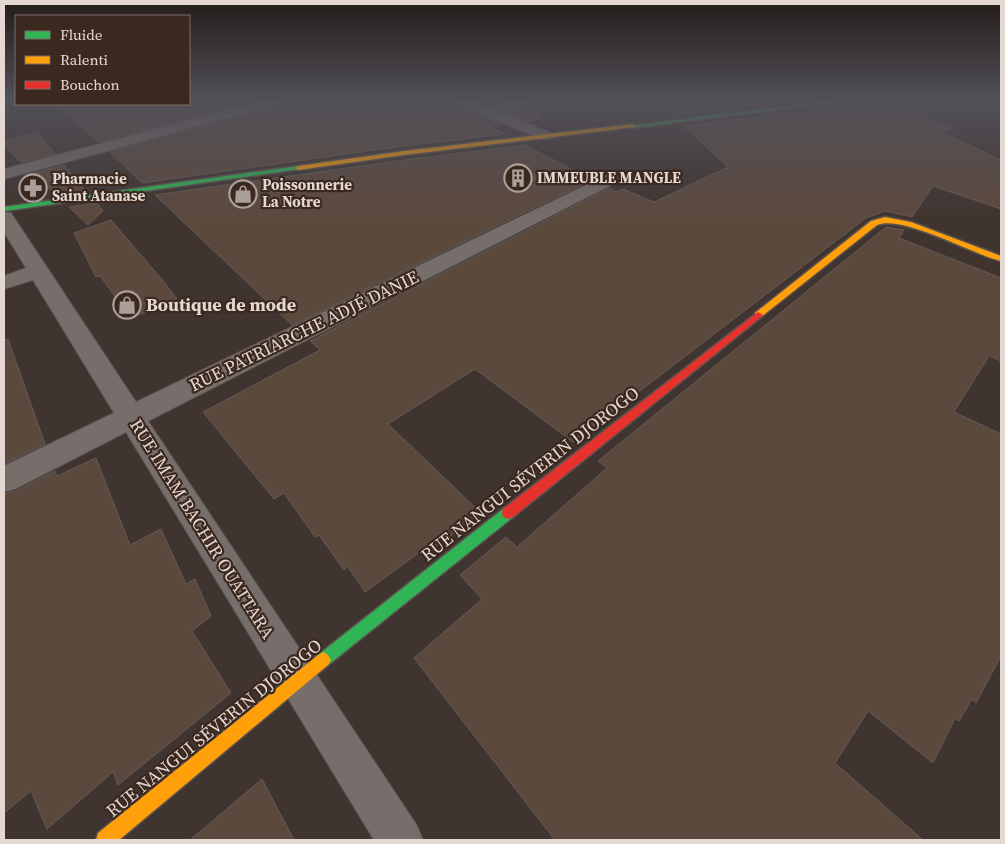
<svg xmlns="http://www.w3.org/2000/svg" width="1005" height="844" font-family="'Source Serif 4',serif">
  <rect width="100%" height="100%" fill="#3f342f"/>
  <path fill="#5c493e" stroke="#645b56" d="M 201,100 L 259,100 L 99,142 L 58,104 L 206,104 Z
    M 288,100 L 451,100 L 454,105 L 501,124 L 489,126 L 505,134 L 404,146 L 142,183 L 110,152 L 284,105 Z
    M 530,100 L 539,100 L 540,119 L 526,121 L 505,112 L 528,105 Z
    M 657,100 L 805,100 L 673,115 Z
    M 898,104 L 953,129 L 940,131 L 1001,160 L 1001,209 L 933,186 L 912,217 L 885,211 L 866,218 L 573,442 L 475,369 L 388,424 L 481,513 L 434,548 L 431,544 L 365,592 L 348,567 L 344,570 L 319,535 L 315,537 L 284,493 L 274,499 L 203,412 L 320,350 L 310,341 L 609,188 L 616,192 L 623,189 L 654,202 L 728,167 L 684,126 L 840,107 L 841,113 Z
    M 37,132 L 55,154 L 21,162 L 4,146 L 4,141 Z
    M 525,145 L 592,180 L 292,325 L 155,195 L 404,160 Z
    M 64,165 L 86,191 L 56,195 L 33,173 Z
    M 97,203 L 103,211 L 88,225 L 69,207 Z
    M 111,220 L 164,282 L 177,299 L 131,318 L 100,276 L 96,277 L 74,233 Z
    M 886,227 L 904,230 L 899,238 L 1001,278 L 1001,361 L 989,356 L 954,412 L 1001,434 L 1001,656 L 976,703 L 972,699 L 959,721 L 955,718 L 933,763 L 868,711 L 835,763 L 923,840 L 555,840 L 414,658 L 482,599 L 460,575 L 506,537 L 517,547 L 607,468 L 598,461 Z
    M 8,339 L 45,444 L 4,464 L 4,340 Z
    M 96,458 L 130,545 L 161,529 L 186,584 L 195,579 L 211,616 L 192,631 L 231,693 L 118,785 L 113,772 L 47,829 L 31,791 L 4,813 L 4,494 L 16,491 L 55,471 L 57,476 Z
    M 262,779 L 294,840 L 190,840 Z"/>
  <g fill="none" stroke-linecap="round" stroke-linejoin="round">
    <g stroke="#5b514d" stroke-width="2">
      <path id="street" d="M 4,100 L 16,100 L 16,104 L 21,104 L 4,108 Z
        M 265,100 L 286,100 L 284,103 L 4,179 L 4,169 Z
        M 453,100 L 471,100 L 488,107 L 510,100 L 528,100 L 527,103 L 500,112 L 551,133 L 553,136 L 551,139 L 541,139 L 455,103 Z
        M 605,176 L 611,177 L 613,181 L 611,185 L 148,421 L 416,824 L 423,840 L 374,840 L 126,432 L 15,489 L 4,492 L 4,466 L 114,413 L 33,280 L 4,289 L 4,276 L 26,268 L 4,232 L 4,212 L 11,213 L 136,402 Z"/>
    </g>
    <g stroke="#5b514d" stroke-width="3">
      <path id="fast" d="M 839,100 L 852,100 L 633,128 L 630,126 Z
        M 298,166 L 301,168 L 300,169 L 4,211 L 4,207 Z
        M 508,507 L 513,509 L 514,513 L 513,517 L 328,665 L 323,668 L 318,665 L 315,660 L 318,655 L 503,509 Z"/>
    </g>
    <g stroke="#5b514d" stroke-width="3">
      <path id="slow" d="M 633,124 L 635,125 L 635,127 L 404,155 L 298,170 L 295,168 L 298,166 L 404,151 Z
        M 885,217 L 911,222 L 1001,256 L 1001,261 C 971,254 904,215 877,225 L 761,317 L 755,317 L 755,313 L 871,221 Z
        M 323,652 L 328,655 L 331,660 L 328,665 L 119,840 L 96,840 L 98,833 L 318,655 Z"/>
    </g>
    <g stroke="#5b514d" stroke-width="3">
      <path id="jam" d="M 758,312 L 763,315 L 761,317 L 513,517 L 508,519 L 503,517 L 502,513 L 503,509 Z"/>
    </g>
    <use href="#street" fill="#766e6a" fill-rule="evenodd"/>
    <use href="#fast" fill="#30b455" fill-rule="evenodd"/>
    <use href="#slow" fill="#ff9f0a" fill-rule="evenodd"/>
    <use href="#jam" fill="#e5322d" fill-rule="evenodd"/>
  </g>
  <linearGradient id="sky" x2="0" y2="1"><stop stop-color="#231d1a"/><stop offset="0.46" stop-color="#525058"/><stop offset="1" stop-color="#525058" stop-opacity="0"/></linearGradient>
  <rect width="1005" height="218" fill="url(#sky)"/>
  <defs>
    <g id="building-ring" transform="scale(1.4375)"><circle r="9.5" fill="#3b281f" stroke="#ab9f99" stroke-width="1.5"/><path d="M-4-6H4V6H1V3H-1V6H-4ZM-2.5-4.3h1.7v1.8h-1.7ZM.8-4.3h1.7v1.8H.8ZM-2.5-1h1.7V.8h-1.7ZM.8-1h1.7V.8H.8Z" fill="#ab9f99"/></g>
    <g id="pharmacy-ring" transform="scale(1.4375)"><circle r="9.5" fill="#3b281f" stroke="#ab9f99" stroke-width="1.5"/><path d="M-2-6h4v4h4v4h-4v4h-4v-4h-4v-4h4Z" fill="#ab9f99"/></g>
    <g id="shop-ring" transform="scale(1.4375)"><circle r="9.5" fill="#3b281f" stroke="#ab9f99" stroke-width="1.5"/><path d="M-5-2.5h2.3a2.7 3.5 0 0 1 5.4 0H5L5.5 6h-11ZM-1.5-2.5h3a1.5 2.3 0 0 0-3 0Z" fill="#ab9f99"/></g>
  </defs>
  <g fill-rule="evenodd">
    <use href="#building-ring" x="518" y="178"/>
    <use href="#pharmacy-ring" x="33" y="188"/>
    <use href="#shop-ring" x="243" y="194"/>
    <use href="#shop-ring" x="127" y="305"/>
  </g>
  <g text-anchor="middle" stroke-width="4.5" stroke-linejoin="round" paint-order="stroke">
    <g font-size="15" font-weight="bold" fill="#e5d8d2" stroke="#3b281f" text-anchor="start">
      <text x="537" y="183">IMMEUBLE MANGLE</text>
      <text x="52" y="184">Pharmacie<tspan x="52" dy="17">Saint Atanase</tspan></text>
      <text x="262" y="190">Poissonnerie<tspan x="262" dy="17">La Notre</tspan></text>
    </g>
    <g font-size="18" font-weight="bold" fill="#e5d8d2" stroke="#3b281f" text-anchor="start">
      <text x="146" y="311">Boutique de mode</text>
    </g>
    <g font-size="18" fill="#e5d8d2" stroke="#3b281f">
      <text transform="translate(304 331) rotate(-26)" y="6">RUE PATRIARCHE ADJÉ DANIE</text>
      <text transform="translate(530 474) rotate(-38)" y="6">RUE NANGUI SÉVERIN DJOROGO</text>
      <text transform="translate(202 529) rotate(58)" y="6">RUE IMAM BACHIR OUATTARA</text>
      <text transform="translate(214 728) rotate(-39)" y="6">RUE NANGUI SÉVERIN DJOROGO</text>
    </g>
  </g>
  <rect width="1005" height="844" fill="none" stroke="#e5d8d2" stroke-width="10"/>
  <rect x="15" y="15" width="175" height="90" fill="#3b281f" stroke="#7f6e67"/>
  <rect x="25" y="31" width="25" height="8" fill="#30b455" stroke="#7f6e67"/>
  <text x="60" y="40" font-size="15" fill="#e5d8d2">Fluide</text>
  <rect x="25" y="56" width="25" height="8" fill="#ff9f0a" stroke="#7f6e67"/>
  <text x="60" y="65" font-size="15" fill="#e5d8d2">Ralenti</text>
  <rect x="25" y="81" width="25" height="8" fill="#e5322d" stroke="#7f6e67"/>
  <text x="60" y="90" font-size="15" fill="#e5d8d2">Bouchon</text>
</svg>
